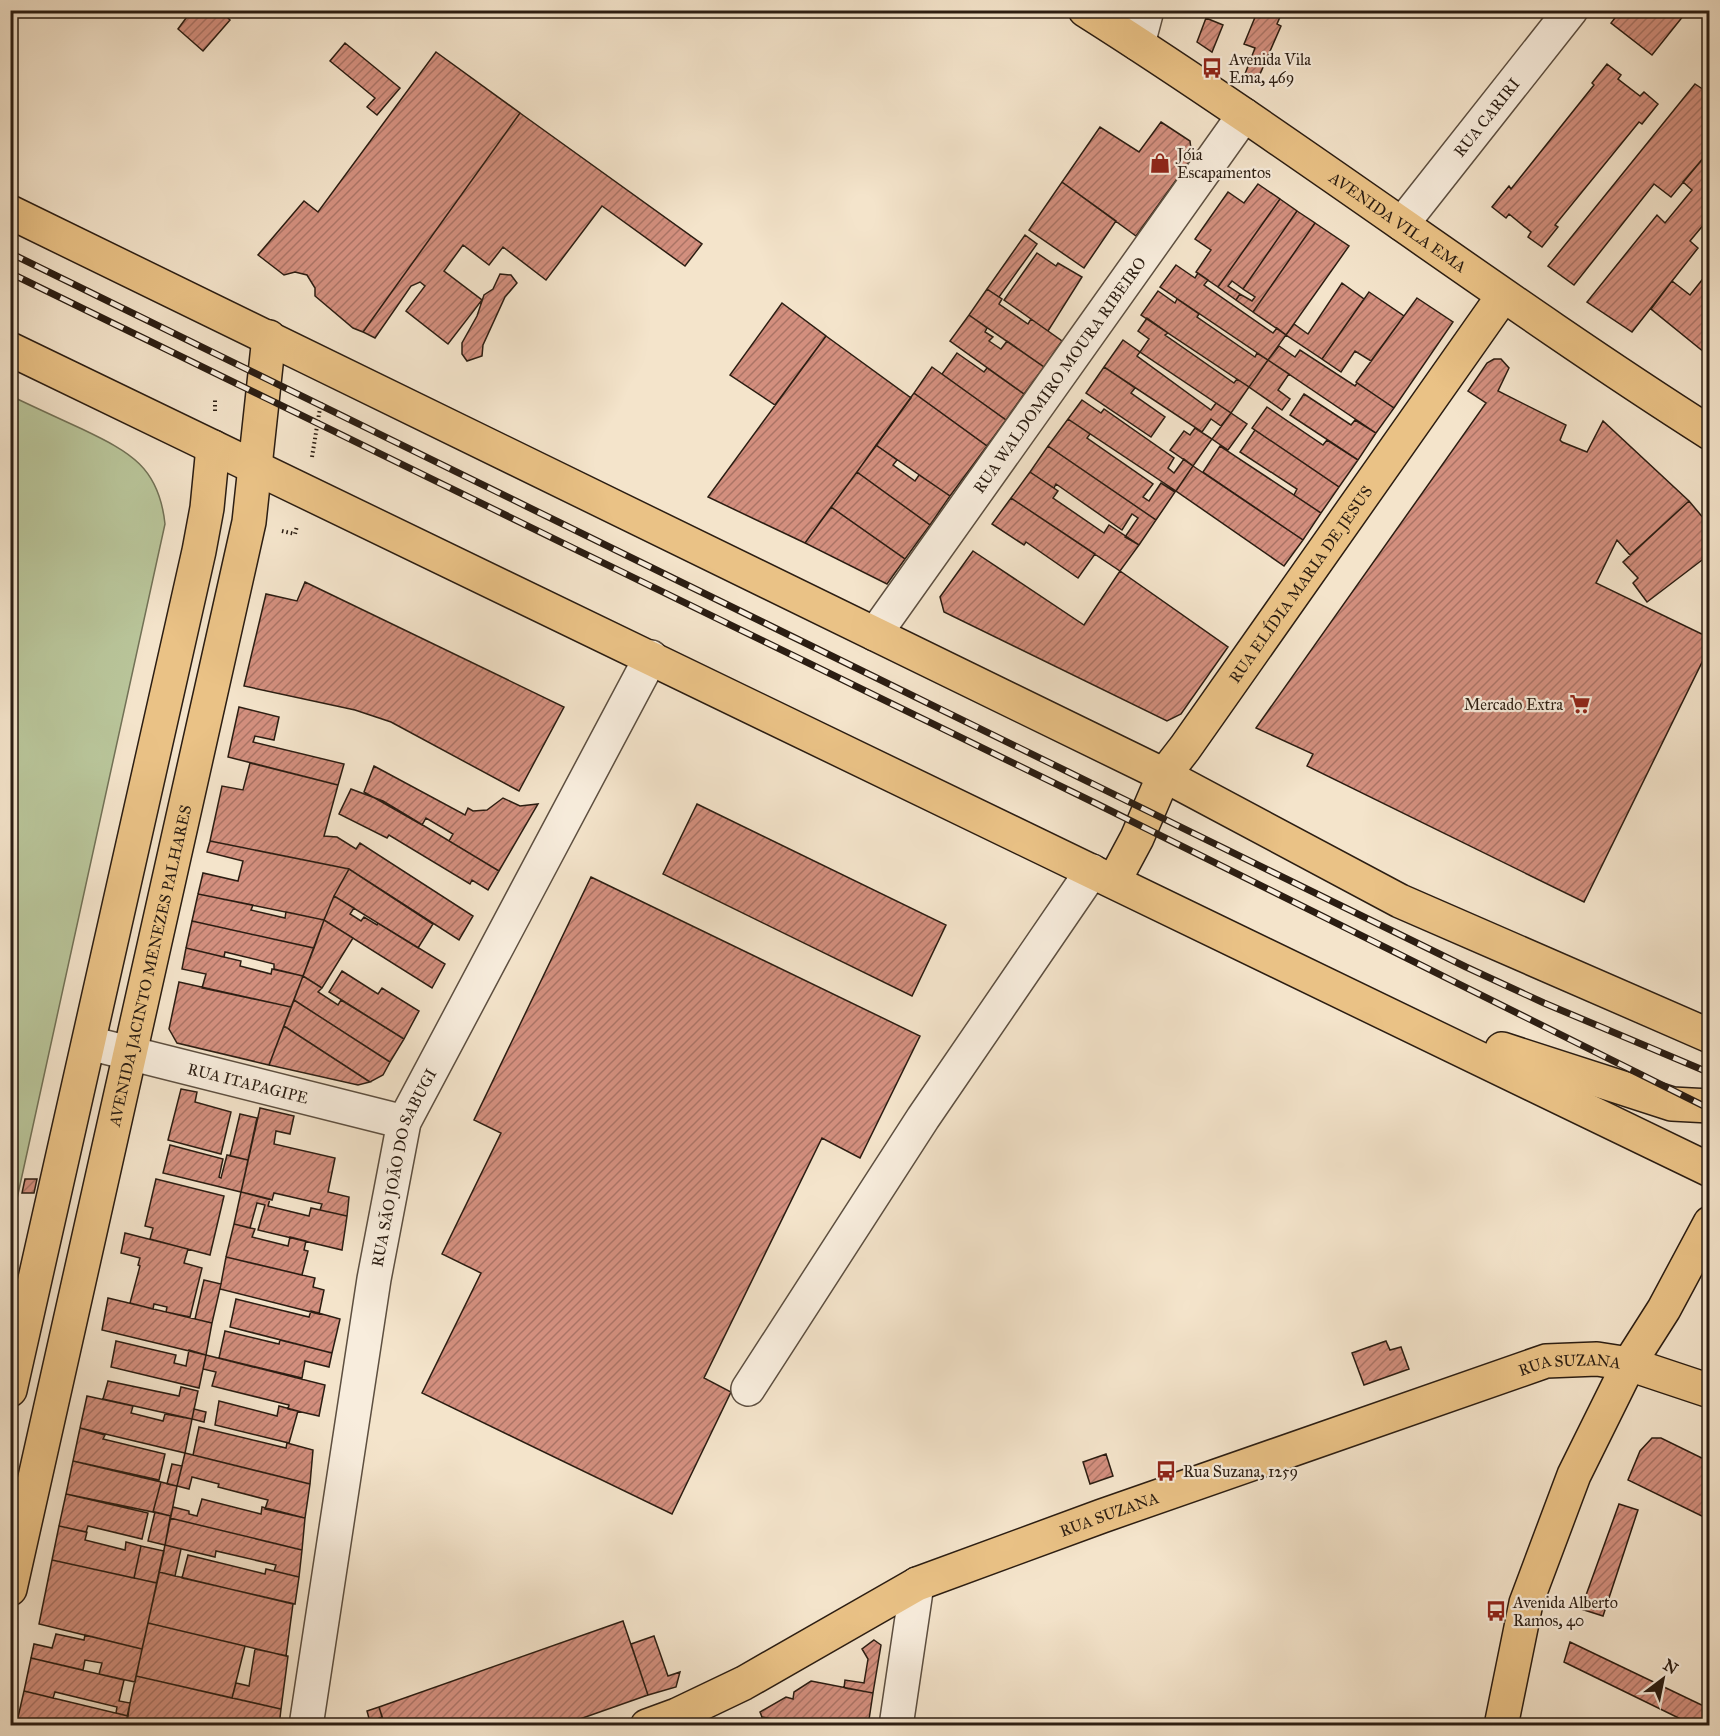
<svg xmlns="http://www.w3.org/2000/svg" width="1720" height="1736" font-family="'IM FELL Great Primer',serif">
  <defs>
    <pattern id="building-hatch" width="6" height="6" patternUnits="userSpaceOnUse" patternTransform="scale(1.5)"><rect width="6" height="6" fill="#d38f7e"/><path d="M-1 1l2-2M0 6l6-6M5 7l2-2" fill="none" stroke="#ab7466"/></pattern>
  </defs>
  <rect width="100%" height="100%" fill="#f4e4cb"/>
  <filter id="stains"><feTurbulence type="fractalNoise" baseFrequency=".00333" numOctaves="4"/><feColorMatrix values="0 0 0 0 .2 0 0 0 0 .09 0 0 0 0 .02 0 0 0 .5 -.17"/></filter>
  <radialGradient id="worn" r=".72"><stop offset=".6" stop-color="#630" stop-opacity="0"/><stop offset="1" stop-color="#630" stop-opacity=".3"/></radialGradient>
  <path fill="#b9c59a" stroke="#727156" stroke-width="1.5" d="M 11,396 C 34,407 58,418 82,429 C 130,452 159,467 165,524 L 11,1226 Z"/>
  <path fill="url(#building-hatch)" stroke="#2b1d12" stroke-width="1.5" d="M 192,10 L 231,10 L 226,16 L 230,20 L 203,51 L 178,29 Z
    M 1258,10 L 1283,10 L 1277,24 L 1281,26 L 1257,81 L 1245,74 L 1255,48 L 1244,44 Z
    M 1621,10 L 1688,10 L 1652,55 L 1611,23 Z
    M 1206,18 L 1223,25 L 1212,52 L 1197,42 Z
    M 345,43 L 400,88 L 377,115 L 367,107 L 375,98 L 330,61 Z
    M 436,52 L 520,113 L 363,332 L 353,328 L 315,296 L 315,288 L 307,275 L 295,272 L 284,275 L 258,255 L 304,201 L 318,212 Z
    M 1607,64 L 1621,75 L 1618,79 L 1640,96 L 1644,92 L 1658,104 L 1642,124 L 1639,122 L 1555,225 L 1558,227 L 1542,247 L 1528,237 L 1531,232 L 1509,214 L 1506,218 L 1492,207 L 1509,186 L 1511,189 L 1594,85 L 1592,83 Z
    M 1695,84 L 1710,94 L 1710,150 L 1671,197 L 1654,184 L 1574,285 L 1548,266 Z
    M 520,113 L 702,244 L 685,266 L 602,206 L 546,280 L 503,247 L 489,265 L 463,245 L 444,271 L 482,300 L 448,344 L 406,311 L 425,286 L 420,282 L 411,286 L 375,338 L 363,332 Z
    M 1161,122 L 1190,141 L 1192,158 L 1136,236 L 1062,182 L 1100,127 L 1139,152 Z
    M 1710,150 L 1710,217 L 1690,241 L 1698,248 L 1632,332 L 1587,302 L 1657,215 L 1665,223 L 1692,190 L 1683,182 Z
    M 1062,182 L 1116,221 L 1084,268 L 1029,230 Z
    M 1258,184 L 1280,199 L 1218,287 L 1196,272 L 1211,250 L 1195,239 L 1228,192 L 1244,203 Z
    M 1280,199 L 1297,211 L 1243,289 L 1232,281 L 1228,286 L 1240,294 L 1236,300 L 1218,287 Z
    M 1297,211 L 1315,223 L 1253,312 L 1236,300 L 1240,294 L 1252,301 L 1255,297 L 1243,289 Z
    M 1315,223 L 1349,246 L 1286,335 L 1253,312 Z
    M 1025,235 L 1037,244 L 999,297 L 987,289 Z
    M 1037,253 L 1056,266 L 1058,263 L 1082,277 L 1048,331 L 1004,300 Z
    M 1176,265 L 1195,278 L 1198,273 L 1208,280 L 1204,285 L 1273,333 L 1277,328 L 1286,335 L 1268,360 L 1160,287 Z
    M 1710,270 L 1710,357 L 1651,309 L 1672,281 L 1690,295 Z
    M 500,274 L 511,275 L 517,283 L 505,297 L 483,345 L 482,356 L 467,361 L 462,354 L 462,343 L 477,316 L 484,295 L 493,289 Z
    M 1342,283 L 1364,299 L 1322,359 L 1286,335 L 1294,324 L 1308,334 Z
    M 987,289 L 1002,299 L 999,304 L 1028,324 L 1031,319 L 1062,341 L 1044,367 L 969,315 Z
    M 1158,291 L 1175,303 L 1177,299 L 1199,314 L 1197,317 L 1255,357 L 1257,353 L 1268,360 L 1249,387 L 1141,315 Z
    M 1369,292 L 1404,316 L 1371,361 L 1355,351 L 1341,372 L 1322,359 Z
    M 1417,298 L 1453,322 L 1394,408 L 1356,382 Z
    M 782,303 L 826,336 L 775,405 L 730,375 Z
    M 969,315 L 987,328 L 985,332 L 993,337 L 989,341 L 1001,349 L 1007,341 L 1044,367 L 1024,394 L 950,341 Z
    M 1147,318 L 1168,333 L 1165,335 L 1234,383 L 1237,379 L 1249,387 L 1231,413 L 1140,352 L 1149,339 L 1138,331 Z
    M 826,336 L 911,398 L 805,543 L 708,497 Z
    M 1123,340 L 1140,352 L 1137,356 L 1211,410 L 1216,403 L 1231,413 L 1221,426 L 1211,419 L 1202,432 L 1104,367 Z
    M 1279,346 L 1295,357 L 1300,350 L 1355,386 L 1357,383 L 1394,408 L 1376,433 L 1268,360 Z
    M 957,353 L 984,372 L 987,368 L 1024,394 L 1006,420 L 942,374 Z
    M 1494,359 L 1501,359 L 1509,368 L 1498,391 L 1566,425 L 1560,440 L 1562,442 L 1587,452 L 1603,421 L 1689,501 L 1630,555 L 1617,540 L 1596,583 L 1710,638 L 1710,646 L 1584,902 L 1307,766 L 1313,754 L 1256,728 L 1486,403 L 1468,391 L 1487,363 Z
    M 1268,360 L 1289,374 L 1278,390 L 1290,399 L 1282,410 L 1249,387 Z
    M 932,367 L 1006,420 L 987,446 L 914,393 Z
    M 1104,367 L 1135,388 L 1131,393 L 1165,417 L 1151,437 L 1086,393 Z
    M 914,393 L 987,446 L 950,496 L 876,445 Z
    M 1304,394 L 1351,425 L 1355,420 L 1376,433 L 1358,460 L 1290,415 Z
    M 1082,400 L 1101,413 L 1104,409 L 1174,458 L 1168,468 L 1174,473 L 1184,459 L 1193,466 L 1176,491 L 1068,419 Z
    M 1267,407 L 1323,445 L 1327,440 L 1358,460 L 1339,487 L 1252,428 Z
    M 1231,413 L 1247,424 L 1228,450 L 1212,439 Z
    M 1068,419 L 1090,434 L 1087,438 L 1153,484 L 1143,497 L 1149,501 L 1161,483 L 1175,492 L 1156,520 L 1048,446 Z
    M 1195,428 L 1212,439 L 1193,466 L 1170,450 L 1184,431 L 1190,435 Z
    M 1255,430 L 1339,487 L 1321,513 L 1294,495 L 1297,489 L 1240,452 Z
    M 876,445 L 897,460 L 893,465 L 915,481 L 919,475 L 950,496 L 930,525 L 857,472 Z
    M 1048,446 L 1156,520 L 1139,545 L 1125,537 L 1138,518 L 1132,514 L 1122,530 L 1056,484 L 1054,488 L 1030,472 Z
    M 1220,446 L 1321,513 L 1303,540 L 1203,472 Z
    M 1193,466 L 1303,540 L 1284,566 L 1176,491 Z
    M 857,472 L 930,525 L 905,559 L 831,507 Z
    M 1030,472 L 1058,491 L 1053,498 L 1104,533 L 1109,525 L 1139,545 L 1120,571 L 1011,498 Z
    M 1011,498 L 1095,554 L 1078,578 L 1026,542 L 1024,545 L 992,524 Z
    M 1689,501 L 1710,526 L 1710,554 L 1647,602 L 1633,583 L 1638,578 L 1623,562 Z
    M 831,507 L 905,559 L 887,584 L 805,543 Z
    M 973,551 L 1084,625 L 1120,571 L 1228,647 L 1181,714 L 1167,721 L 944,612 L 940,597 Z
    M 305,582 L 564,707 L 519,791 L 391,722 L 355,710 L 244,686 L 266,594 L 297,601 Z
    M 239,707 L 279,717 L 274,740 L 255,736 L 253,742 L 344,764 L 338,785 L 228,757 Z
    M 250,763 L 338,785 L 324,836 L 337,837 L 356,849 L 360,843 L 473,916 L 459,940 L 349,869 L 210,841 L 222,786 L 243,790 Z
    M 374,766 L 465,815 L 468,808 L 473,811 L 487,810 L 503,798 L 520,806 L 538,804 L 499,871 L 449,841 L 453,834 L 426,818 L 422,825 L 364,792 Z
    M 351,789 L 383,801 L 499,871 L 488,890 L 472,880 L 470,884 L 389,835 L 387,838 L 339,814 Z
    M 697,804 L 946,925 L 912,996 L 663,874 Z
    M 210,841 L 349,869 L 334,896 L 324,920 L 198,894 L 203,873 L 238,881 L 243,861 L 207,852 Z
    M 349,869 L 433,924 L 418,948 L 334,896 Z
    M 591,877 L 920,1036 L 860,1158 L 822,1138 L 704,1378 L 731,1392 L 672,1514 L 422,1393 L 481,1273 L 442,1254 L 501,1133 L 474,1120 Z
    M 198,894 L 253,905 L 251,910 L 285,918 L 286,912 L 324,920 L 314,948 L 192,921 Z
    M 334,896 L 354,908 L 350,914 L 361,921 L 364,917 L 377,925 L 378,923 L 445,964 L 432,988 L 324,920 Z
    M 324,920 L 353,938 L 322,988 L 303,976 Z
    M 192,921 L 314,948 L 303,976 L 274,969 L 274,964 L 225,952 L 224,957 L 186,948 Z
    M 186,948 L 241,961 L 240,966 L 271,974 L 272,969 L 303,976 L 291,1007 L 202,988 L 206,974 L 182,969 Z
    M 342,971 L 378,994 L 382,988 L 419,1011 L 404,1039 L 329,992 Z
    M 303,976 L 322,988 L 318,992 L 338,1005 L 341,1000 L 404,1039 L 390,1062 L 294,1000 Z
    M 179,982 L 291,1007 L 269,1065 L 177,1043 L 169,1029 Z
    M 294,1000 L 390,1062 L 383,1075 L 370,1082 L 284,1026 Z
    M 284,1026 L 370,1082 L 358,1085 L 269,1065 Z
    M 181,1089 L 197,1092 L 195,1102 L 231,1112 L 221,1154 L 168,1140 Z
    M 260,1108 L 294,1116 L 290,1134 L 276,1131 L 274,1144 L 335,1158 L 328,1192 L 349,1197 L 347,1216 L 320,1210 L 322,1204 L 274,1193 L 272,1200 L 241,1192 Z
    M 240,1114 L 257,1118 L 248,1160 L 230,1156 Z
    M 170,1145 L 223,1159 L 219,1177 L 221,1178 L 227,1155 L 248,1160 L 241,1192 L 163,1173 Z
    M 25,1179 L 37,1179 L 34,1193 L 22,1193 Z
    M 156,1179 L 224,1196 L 210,1255 L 150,1239 L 153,1228 L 145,1226 Z
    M 241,1192 L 270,1199 L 268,1206 L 309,1216 L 311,1208 L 347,1216 L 342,1250 L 258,1230 L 265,1205 L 257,1203 L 250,1228 L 234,1224 Z
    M 234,1224 L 255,1229 L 252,1237 L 288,1246 L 290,1237 L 306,1241 L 304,1250 L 308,1251 L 302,1275 L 226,1257 Z
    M 125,1233 L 188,1249 L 184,1263 L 202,1268 L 190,1317 L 166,1312 L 167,1307 L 154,1304 L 153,1309 L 130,1303 L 140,1266 L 138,1265 L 140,1258 L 121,1253 Z
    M 226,1257 L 315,1278 L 313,1287 L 324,1290 L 319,1314 L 220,1289 Z
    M 204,1280 L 221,1284 L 212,1323 L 195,1319 Z
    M 108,1298 L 212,1323 L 206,1355 L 102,1330 Z
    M 236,1299 L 309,1317 L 311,1311 L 340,1319 L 332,1353 L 230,1327 Z
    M 225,1331 L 279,1344 L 280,1340 L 332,1353 L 329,1367 L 305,1361 L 302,1378 L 219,1358 Z
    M 116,1341 L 176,1355 L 174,1363 L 186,1366 L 189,1350 L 206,1355 L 199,1388 L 111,1367 Z
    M 1386,1341 L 1390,1350 L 1401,1347 L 1409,1369 L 1364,1385 L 1352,1353 Z
    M 206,1355 L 325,1385 L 319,1416 L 288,1409 L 289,1405 L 212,1386 L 216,1372 L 203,1369 Z
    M 108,1381 L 179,1396 L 181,1387 L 198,1391 L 192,1419 L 103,1399 Z
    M 87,1396 L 133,1406 L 131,1413 L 163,1421 L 165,1414 L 192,1419 L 185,1453 L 80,1428 Z
    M 219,1401 L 277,1416 L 279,1406 L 298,1411 L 289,1443 L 215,1425 Z
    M 194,1409 L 206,1412 L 204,1422 L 192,1419 Z
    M 199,1427 L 286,1448 L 287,1443 L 313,1450 L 310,1484 L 193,1455 Z
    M 80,1428 L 105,1435 L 103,1439 L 165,1454 L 159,1480 L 73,1461 Z
    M 1652,1438 L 1661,1438 L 1710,1462 L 1710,1520 L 1628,1480 L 1640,1451 Z
    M 185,1453 L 310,1484 L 305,1518 L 265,1509 L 268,1500 L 218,1487 L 219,1484 L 192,1477 L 189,1489 L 177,1486 Z
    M 1106,1454 L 1113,1476 L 1090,1484 L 1083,1462 Z
    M 73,1461 L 161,1482 L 153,1512 L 66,1494 Z
    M 172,1464 L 182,1466 L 177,1486 L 167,1484 Z
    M 161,1482 L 177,1486 L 171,1516 L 153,1512 Z
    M 66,1494 L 148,1513 L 142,1539 L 88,1526 L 86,1532 L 59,1526 Z
    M 202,1499 L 261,1514 L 262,1507 L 305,1518 L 302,1550 L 170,1518 L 173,1507 L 189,1511 L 189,1514 L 197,1516 Z
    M 1619,1504 L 1638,1510 L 1603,1616 L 1581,1609 Z
    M 155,1512 L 171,1516 L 165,1545 L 148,1541 Z
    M 170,1518 L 302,1550 L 299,1577 L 274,1571 L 276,1565 L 216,1551 L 215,1557 L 165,1545 Z
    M 59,1526 L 87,1532 L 85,1540 L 125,1550 L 126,1542 L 141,1546 L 134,1578 L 52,1560 Z
    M 165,1545 L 181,1549 L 175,1576 L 159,1572 Z
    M 141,1546 L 164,1551 L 157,1583 L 134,1578 Z
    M 188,1555 L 265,1574 L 266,1569 L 299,1577 L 295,1604 L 182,1578 Z
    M 52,1560 L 157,1583 L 142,1649 L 39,1624 Z
    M 159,1572 L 293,1604 L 286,1656 L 148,1623 Z
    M 623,1621 L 648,1695 L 560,1726 L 385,1726 L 379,1707 Z
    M 148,1623 L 245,1646 L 232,1698 L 136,1676 Z
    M 56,1634 L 84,1640 L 85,1635 L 142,1649 L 135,1682 L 99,1674 L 102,1663 L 85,1660 L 83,1670 L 31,1658 L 34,1644 L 52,1648 Z
    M 654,1636 L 668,1676 L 680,1672 L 676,1687 L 648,1695 L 631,1644 Z
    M 874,1640 L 881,1645 L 873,1693 L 844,1688 L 845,1680 L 864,1683 L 868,1659 L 862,1649 Z
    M 1570,1642 L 1710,1709 L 1710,1726 L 1695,1726 L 1564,1662 Z
    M 255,1649 L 288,1656 L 281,1709 L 232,1698 L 236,1683 L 249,1686 Z
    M 31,1658 L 124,1680 L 119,1701 L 130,1703 L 128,1716 L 116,1713 L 117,1707 L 55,1692 L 53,1698 L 24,1691 Z
    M 136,1676 L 281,1709 L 279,1726 L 125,1726 Z
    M 811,1681 L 873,1693 L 868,1726 L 813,1726 L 762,1717 L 760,1712 L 786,1697 L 793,1699 L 794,1692 Z
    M 24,1691 L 128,1716 L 125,1726 L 16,1726 Z
    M 379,1707 L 382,1717 L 370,1722 L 367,1711 Z
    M 762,1717 L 813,1726 L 761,1726 Z"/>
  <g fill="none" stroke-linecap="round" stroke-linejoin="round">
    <g stroke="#5d4f40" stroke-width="36">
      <g id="minor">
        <path d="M 1138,44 L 1147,10"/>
        <path id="s1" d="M 1402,224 L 1571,10"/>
        <path id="s2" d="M 875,634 L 1244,115"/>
        <path id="s3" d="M 89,1043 L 404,1122"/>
        <path d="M 748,1389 L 923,1118 L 1092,871"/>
        <path id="s4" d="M 306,1726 L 374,1279 L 404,1122 L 651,657"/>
        <path d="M 896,1726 L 917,1584"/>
      </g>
    </g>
    <g stroke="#2b1d12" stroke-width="36">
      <g id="major">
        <path id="s5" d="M 1085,10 C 1298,145 1498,298 1710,433"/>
        <path d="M 10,212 L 1164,775 L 1400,901 L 1710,1036"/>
        <path d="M 10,349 L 1710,1170"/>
        <path id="s6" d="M 1114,881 L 1137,838 L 1164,775 L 1185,748 L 1503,296"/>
        <path d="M 1502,1049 L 1672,1104 L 1710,1106"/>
        <path d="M 10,1390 L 199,551 L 207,508 L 213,447"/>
        <path id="s7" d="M 10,1589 L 249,522 L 269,337"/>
        <path id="s8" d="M 647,1726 L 677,1715 L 744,1683 L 917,1584 L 1102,1516 L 1546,1361 L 1597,1359 L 1629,1364 L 1710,1391"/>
        <path d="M 1501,1726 L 1526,1603 L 1574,1475 L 1629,1364 L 1664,1309 L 1710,1223"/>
      </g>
    </g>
    <path stroke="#2b1d12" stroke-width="4" stroke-dasharray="1.5 3" stroke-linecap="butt" d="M 215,411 L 215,398
      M 312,457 L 321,402
      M 282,531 L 295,534 L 297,526"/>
    <use href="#minor" stroke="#f8eddd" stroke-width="33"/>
    <use href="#major" stroke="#eac286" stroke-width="33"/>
    <g stroke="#2b1d12" stroke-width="7">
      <path id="rail" d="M 10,253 L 1466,967 L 1544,1003 L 1710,1073
        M 10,273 L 1097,804 L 1710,1109"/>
    </g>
    <use href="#rail" stroke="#f8eddd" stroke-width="4.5" stroke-dasharray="14" stroke-linecap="butt"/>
  </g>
  <defs>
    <g id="bus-bare" transform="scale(1.62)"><path d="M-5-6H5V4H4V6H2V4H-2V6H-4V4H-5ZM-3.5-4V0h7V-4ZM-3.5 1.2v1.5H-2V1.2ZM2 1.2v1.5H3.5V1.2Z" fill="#8f2418" stroke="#f8eddd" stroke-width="2.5" paint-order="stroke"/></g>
    <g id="shop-bare" transform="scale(1.62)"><path d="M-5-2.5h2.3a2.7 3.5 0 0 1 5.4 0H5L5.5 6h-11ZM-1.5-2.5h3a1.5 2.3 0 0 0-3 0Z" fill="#8f2418" stroke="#f8eddd" stroke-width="2.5" paint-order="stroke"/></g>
    <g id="supermarket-bare" transform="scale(1.62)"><path d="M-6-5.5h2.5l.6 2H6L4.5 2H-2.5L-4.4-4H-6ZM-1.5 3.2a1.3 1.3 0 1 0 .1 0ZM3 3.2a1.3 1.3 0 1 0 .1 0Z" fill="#8f2418" stroke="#f8eddd" stroke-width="2.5" paint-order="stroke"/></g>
  </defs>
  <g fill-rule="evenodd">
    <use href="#bus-bare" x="1212" y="68"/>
    <use href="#shop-bare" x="1160" y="163"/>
    <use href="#supermarket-bare" x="1580" y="704"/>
    <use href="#bus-bare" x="1166" y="1471"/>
    <use href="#bus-bare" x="1496" y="1611"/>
  </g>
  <g text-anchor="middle" stroke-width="4.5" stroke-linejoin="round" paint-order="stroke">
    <g font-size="16" fill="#2b1d12" stroke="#f8eddd" text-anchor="start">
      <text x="1229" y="65">Avenida Vila<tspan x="1229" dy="18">Ema, 469</tspan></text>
      <text x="1177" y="160">Jóia<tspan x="1177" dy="18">Escapamentos</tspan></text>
      <text x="1563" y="710" text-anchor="end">Mercado Extra</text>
      <text x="1183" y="1477">Rua Suzana, 1259</text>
      <text x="1513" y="1608">Avenida Alberto<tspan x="1513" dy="18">Ramos, 40</tspan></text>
    </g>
    <g font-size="16" fill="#2b1d12" stroke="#f8eddd">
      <text dy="6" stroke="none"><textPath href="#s1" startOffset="136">RUA CARIRI</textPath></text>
      <text dy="6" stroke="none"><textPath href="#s5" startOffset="378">AVENIDA VILA EMA</textPath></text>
      <text dy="6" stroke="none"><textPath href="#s2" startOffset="318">RUA WALDOMIRO MOURA RIBEIRO</textPath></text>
      <text dy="6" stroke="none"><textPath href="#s6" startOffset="352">RUA ELÍDIA MARIA DE JESUS</textPath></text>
      <text dy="6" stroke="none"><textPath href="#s7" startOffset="639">AVENIDA JACINTO MENEZES PALHARES</textPath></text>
      <text dy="6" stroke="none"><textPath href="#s3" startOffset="164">RUA ITAPAGIPE</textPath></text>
      <text dy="6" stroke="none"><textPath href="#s4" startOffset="568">RUA SÃO JOÃO DO SABUGI</textPath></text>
      <text dy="6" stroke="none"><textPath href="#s8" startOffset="996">RUA SUZANA</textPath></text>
      <text dy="6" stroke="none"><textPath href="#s8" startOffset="510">RUA SUZANA</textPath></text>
    </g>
  </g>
  <rect width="1720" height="1736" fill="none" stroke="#f4e4cb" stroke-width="36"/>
  <rect x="12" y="12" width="1696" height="1712" fill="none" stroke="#2b1d12" stroke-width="3"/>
  <rect x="18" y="18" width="1684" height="1700" fill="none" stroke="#2b1d12" stroke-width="1.5"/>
  <g transform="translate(1663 1679) rotate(32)" stroke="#f8eddd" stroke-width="4.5" paint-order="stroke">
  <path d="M0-4.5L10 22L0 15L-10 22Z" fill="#2b1d12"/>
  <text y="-9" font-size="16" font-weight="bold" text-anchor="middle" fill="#2b1d12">N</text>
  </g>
  <rect width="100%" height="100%" filter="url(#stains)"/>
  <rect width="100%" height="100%" fill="url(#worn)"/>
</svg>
